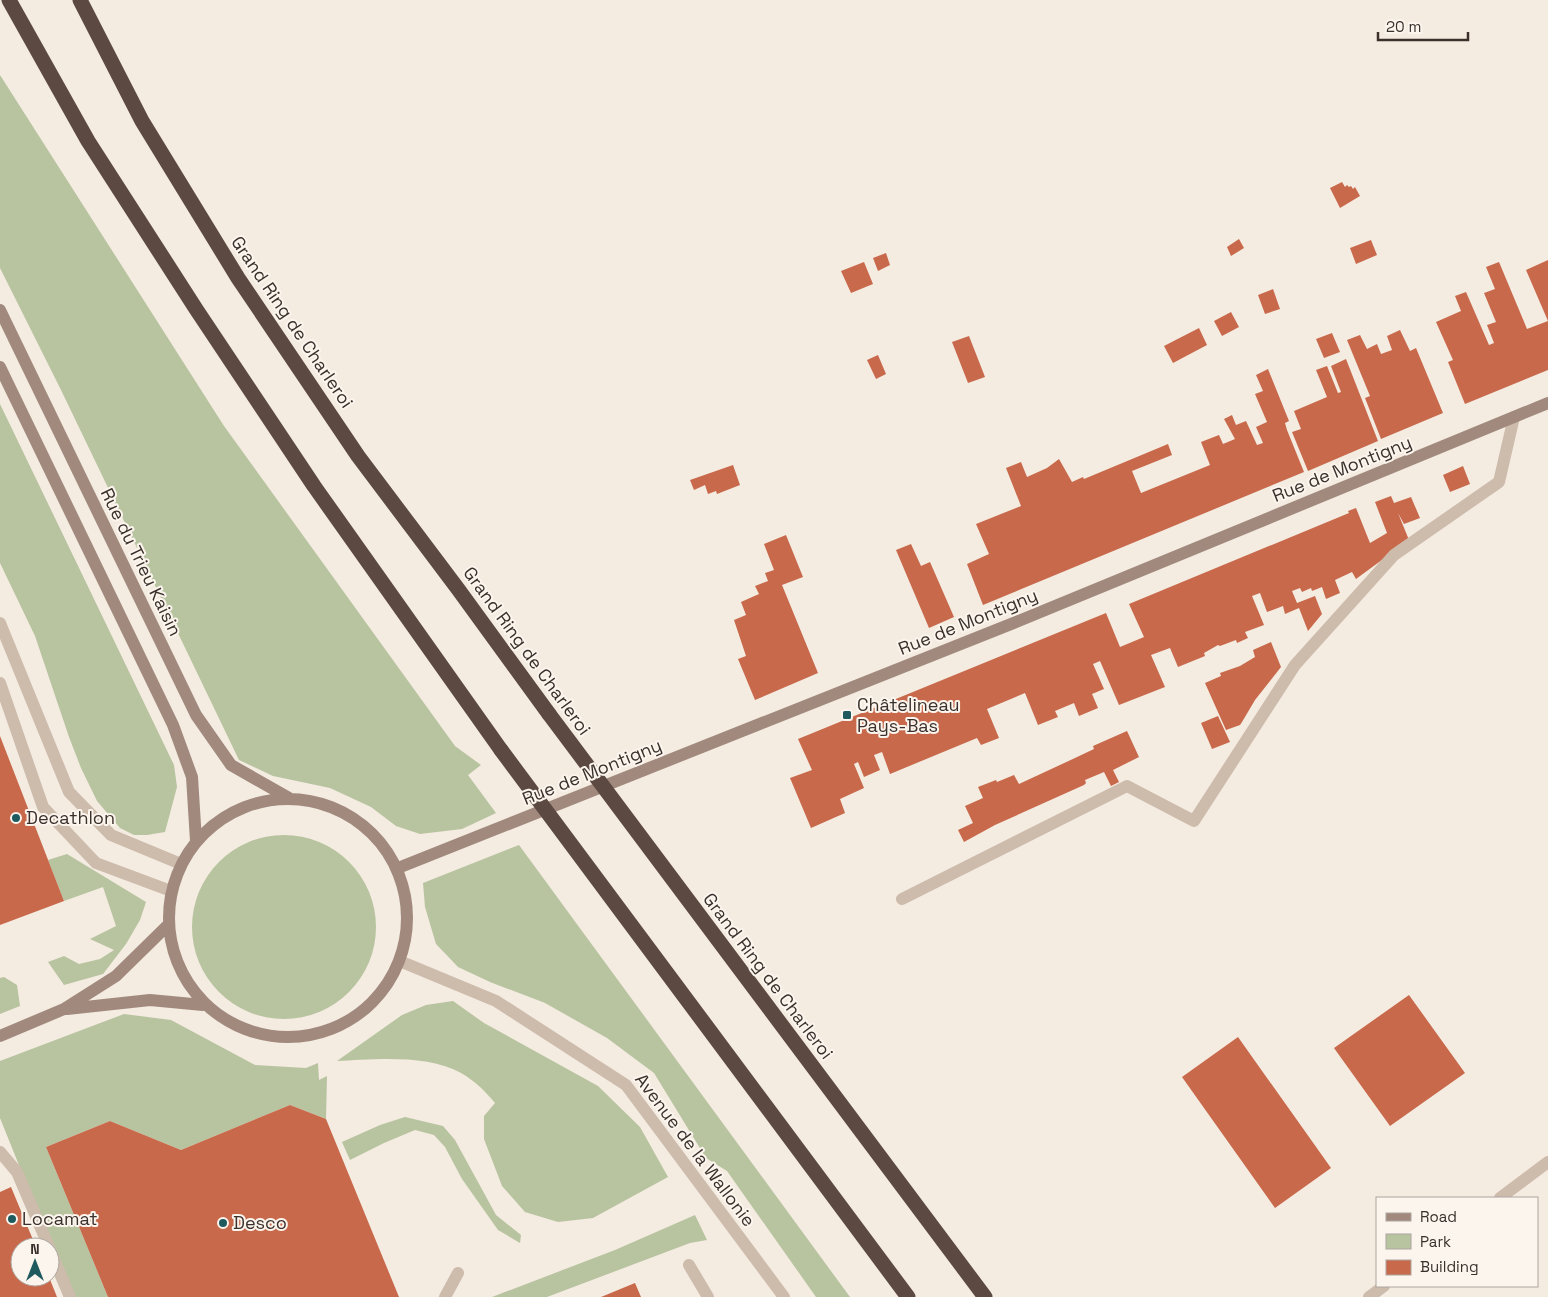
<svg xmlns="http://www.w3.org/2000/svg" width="1548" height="1297" font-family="'Space Grotesk',sans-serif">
  <rect width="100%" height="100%" fill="#f4ebe1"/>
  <path fill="#b8c4a0" d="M 0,75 L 224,426 L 455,746 L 481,765 L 468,775 L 496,813 L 462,829 L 420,834 L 396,826 L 371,807 L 330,788 L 273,776 L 239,760 L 61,390 L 0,268 Z
    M 0,404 L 174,765 L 177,787 L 165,832 L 147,835 L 134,835 L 120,828 L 97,801 L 81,768 L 69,737 L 35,636 L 0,563 Z
    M192 927a92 92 0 1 1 184 0a92 92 0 1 1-184 0Z
    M 519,845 L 850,1297 L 816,1297 L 727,1171 L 706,1158 L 654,1073 L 607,1038 L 545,1003 L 490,982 L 458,967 L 436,944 L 425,907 L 423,883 Z
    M 67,854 L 146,902 L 140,920 L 126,944 L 103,974 L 64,985 L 48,962 L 64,956 L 79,964 L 100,959 L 114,950 L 90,939 L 116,926 L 103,887 L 64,901 L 48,860 Z
    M 4,977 L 17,985 L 20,1006 L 0,1014 L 0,978 Z
    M 453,1001 L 484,1023 L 598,1086 L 640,1127 L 668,1177 L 593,1218 L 558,1222 L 525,1212 L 502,1186 L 484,1139 L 484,1116 L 495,1103 C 485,1091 475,1081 461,1073 C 429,1054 373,1059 337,1061 L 402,1015 L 426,1005 Z
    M 124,1014 L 171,1020 L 255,1065 L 306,1068 L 318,1063 L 319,1080 L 327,1076 L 326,1119 L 290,1105 L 181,1150 L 110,1121 L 46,1147 L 108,1297 L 72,1297 L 0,1118 L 0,1061 Z
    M 405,1117 L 443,1126 L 455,1140 L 496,1215 L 521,1235 L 520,1243 L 498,1230 L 462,1179 L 445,1147 L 434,1135 L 415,1130 L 384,1143 L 350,1160 L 342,1142 L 380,1125 Z
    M 695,1215 L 707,1240 L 690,1243 L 547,1297 L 492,1297 L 615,1250 Z"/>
  <path fill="#c8694b" d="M 1342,182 L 1345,187 L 1347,185 L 1349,187 L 1351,186 L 1353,189 L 1355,187 L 1360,196 L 1340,208 L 1330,188 Z
    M 1239,239 L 1244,248 L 1231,256 L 1227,247 Z
    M 1371,240 L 1377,255 L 1356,264 L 1350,248 Z
    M 886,253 L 890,265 L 878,271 L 873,258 Z
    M 1548,260 L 1548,370 L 1465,404 L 1448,362 L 1453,360 L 1436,322 L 1461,311 L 1455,296 L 1466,292 L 1489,345 L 1494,343 L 1487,325 L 1496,322 L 1484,293 L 1495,289 L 1486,267 L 1499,262 L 1527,329 L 1548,321 L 1526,270 Z
    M 864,262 L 873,284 L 851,293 L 841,271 Z
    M 1273,289 L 1280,309 L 1265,314 L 1258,295 Z
    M 1231,312 L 1239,327 L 1222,336 L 1214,321 Z
    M 1199,328 L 1207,345 L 1173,363 L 1164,346 Z
    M 1400,330 L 1410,351 L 1416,348 L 1443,413 L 1381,439 L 1365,398 L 1370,396 L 1347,340 L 1360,335 L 1367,349 L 1377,344 L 1381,354 L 1392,350 L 1387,336 Z
    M 1332,333 L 1340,352 L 1324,358 L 1316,339 Z
    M 969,336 L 985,377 L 968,383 L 952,342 Z
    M 878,355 L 886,374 L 876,379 L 867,360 Z
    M 1346,359 L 1378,441 L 1308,471 L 1292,432 L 1301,429 L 1294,411 L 1327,397 L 1316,370 L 1327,366 L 1338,393 L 1341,392 L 1331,366 Z
    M 1268,369 L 1289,421 L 1285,423 L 1287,430 L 1304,472 L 983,605 L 967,564 L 989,554 L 976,524 L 1021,506 L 1006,468 L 1021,462 L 1027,477 L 1047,468 L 1059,459 L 1072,482 L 1083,477 L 1084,479 L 1168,444 L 1172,455 L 1132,471 L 1141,493 L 1210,465 L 1201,442 L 1219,435 L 1223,444 L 1235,439 L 1224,419 L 1232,415 L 1236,425 L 1246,421 L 1257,445 L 1263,443 L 1256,427 L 1267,422 L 1255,394 L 1263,391 L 1256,375 Z
    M 733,465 L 740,485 L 717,494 L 716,491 L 708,494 L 705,485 L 694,490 L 690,480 Z
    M 1463,466 L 1470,484 L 1450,492 L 1443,475 Z
    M 1391,496 L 1394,503 L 1411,497 L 1420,518 L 1404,524 L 1398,513 L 1409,540 L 1356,579 L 1352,572 L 1335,580 L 1340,593 L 1326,599 L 1322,587 L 1312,591 L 1311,588 L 1302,592 L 1300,588 L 1292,591 L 1297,603 L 1315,596 L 1322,614 L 1308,631 L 1299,608 L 1285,614 L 1283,606 L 1267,612 L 1260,593 L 1252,596 L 1264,625 L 1245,632 L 1248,638 L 1237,643 L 1236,640 L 1220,646 L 1218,645 L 1204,653 L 1205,656 L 1178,667 L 1170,648 L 1151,655 L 1165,687 L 1119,705 L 1100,661 L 1093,664 L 1104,689 L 1092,694 L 1098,708 L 1079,716 L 1074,703 L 1055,711 L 1058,717 L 1038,725 L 1025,693 L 987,709 L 999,738 L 981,745 L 977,738 L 890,774 L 882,752 L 874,755 L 880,770 L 864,777 L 858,762 L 854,764 L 864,788 L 840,799 L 845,813 L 811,828 L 790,778 L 812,770 L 798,739 L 1106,613 L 1120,647 L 1144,637 L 1129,604 L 1349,513 L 1348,511 L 1356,508 L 1370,543 L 1387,533 L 1375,502 Z
    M 786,535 L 803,577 L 782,585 L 818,673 L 755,700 L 738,659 L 746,656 L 734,620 L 746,615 L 741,602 L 759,594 L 755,586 L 768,581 L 765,573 L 774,570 L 764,544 Z
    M 911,544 L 921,566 L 930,562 L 954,617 L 929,628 L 896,550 Z
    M 1271,642 L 1281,667 L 1255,700 L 1242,722 L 1240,725 L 1226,730 L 1205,683 L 1221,676 L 1220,673 L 1240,666 L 1255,657 L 1253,650 Z
    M 1218,716 L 1230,742 L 1212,749 L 1201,723 Z
    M 1127,731 L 1139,757 L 1113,770 L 1119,782 L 1111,786 L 1104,772 L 1085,780 L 1086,783 L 1084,785 L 995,825 L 964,842 L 958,830 L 973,823 L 965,806 L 983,798 L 978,787 L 996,780 L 997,782 L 1014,775 L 1019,784 L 1075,758 L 1094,749 L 1093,746 Z
    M 0,736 L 64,901 L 0,925 Z
    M 1409,995 L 1465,1073 L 1390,1126 L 1334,1048 Z
    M 1238,1037 L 1331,1168 L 1275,1208 L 1182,1077 Z
    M 290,1105 L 326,1119 L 399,1297 L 108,1297 L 46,1147 L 110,1121 L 181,1150 Z
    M 11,1187 L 36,1247 L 20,1247 L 20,1277 L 49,1277 L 57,1297 L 0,1297 L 0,1192 Z
    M 635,1283 L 641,1297 L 601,1297 Z"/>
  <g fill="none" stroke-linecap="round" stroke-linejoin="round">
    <path stroke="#cdbbac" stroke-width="12" d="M 902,899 L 1127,786 L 1194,821 L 1295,665 L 1394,555 L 1499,482 L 1514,417
      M 0,1152 L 17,1172 L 49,1247
      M 50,1250 L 70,1297
      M 689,1265 L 708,1297
      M 445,1297 L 458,1273"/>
    <path stroke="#cdbbac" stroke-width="12" d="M 0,623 L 69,792 L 111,835 L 181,864
      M 0,683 L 43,807 L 96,863 L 171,891
      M 402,962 L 496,1001 L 626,1085 L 784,1297
      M 1500,1198 L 1548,1162
      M 1369,1297 L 1384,1286"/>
    <path stroke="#a18a7d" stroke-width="12" d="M 0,310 L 196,715 L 231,765 L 289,798
      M 0,367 L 173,725 L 192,777 L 196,841
      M169 918a119 119 0 1 1 238 0a119 119 0 1 1-238 0Z
      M 398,868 L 1021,620 L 1548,403
      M 67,1009 L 150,1000 L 203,1005
      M 0,1036 L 64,1009 L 116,976 L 168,925"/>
    <path stroke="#5c4a42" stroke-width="15" d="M 9,0 L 88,141 L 196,309 L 314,486 L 501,750
      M 80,0 L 142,121 L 238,278 L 358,456 L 458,589 L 549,714"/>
    <path stroke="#5c4a42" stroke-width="15" d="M 549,714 L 985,1297
      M 501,750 L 908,1297"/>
  </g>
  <g fill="#1f5a5e" stroke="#fbf5ee" stroke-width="2">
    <rect x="842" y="710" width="10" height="10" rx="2.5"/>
    <circle cx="16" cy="818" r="5"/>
    <circle cx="12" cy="1219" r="5"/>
    <circle cx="223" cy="1223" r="5"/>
  </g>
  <g text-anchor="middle" stroke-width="4" stroke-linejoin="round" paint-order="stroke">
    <g font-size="18" fill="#3b302b" stroke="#fbf5ee">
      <text transform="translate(292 322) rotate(56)" y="6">Grand Ring de Charleroi</text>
      <text transform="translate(1342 469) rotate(-22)" y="6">Rue de Montigny</text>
      <text transform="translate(141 562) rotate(64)" y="6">Rue du Trieu Kaisin</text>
      <text transform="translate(968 622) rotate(-22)" y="6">Rue de Montigny</text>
      <text transform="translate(527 651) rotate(54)" y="6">Grand Ring de Charleroi</text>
      <text transform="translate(592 772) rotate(-22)" y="6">Rue de Montigny</text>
      <text transform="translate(768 976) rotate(53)" y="6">Grand Ring de Charleroi</text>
      <text transform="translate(695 1150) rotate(53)" y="6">Avenue de la Wallonie</text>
    </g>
    <g font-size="18" fill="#3b302b" stroke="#fbf5ee" text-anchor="start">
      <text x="857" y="711">Châtelineau<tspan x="857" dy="21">Pays-Bas</tspan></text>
      <text x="26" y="824">Decathlon</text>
      <text x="22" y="1225">Locamat</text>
      <text x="233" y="1229">Desco</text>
    </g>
  </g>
  <rect x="1376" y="1197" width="162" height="90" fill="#fbf5ee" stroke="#aea6a0"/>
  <rect x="1386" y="1213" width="25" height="8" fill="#a18a7d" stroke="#aea6a0"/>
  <text x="1420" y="1222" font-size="15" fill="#3b302b">Road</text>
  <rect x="1386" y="1234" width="25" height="15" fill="#b8c4a0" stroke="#aea6a0"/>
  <text x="1420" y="1247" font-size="15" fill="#3b302b">Park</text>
  <rect x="1386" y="1260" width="25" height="15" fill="#c8694b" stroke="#aea6a0"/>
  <text x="1420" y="1272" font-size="15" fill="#3b302b">Building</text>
  <g transform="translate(35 1262)"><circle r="24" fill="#fbf5ee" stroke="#aea6a0"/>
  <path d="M0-4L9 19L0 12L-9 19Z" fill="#1f5a5e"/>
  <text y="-8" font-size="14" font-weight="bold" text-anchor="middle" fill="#3b302b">N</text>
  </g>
  <path d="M1378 32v8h90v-8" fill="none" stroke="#3b302b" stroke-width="2.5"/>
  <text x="1386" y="32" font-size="15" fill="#3b302b" stroke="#fbf5ee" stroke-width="4" paint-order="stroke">20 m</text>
</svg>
